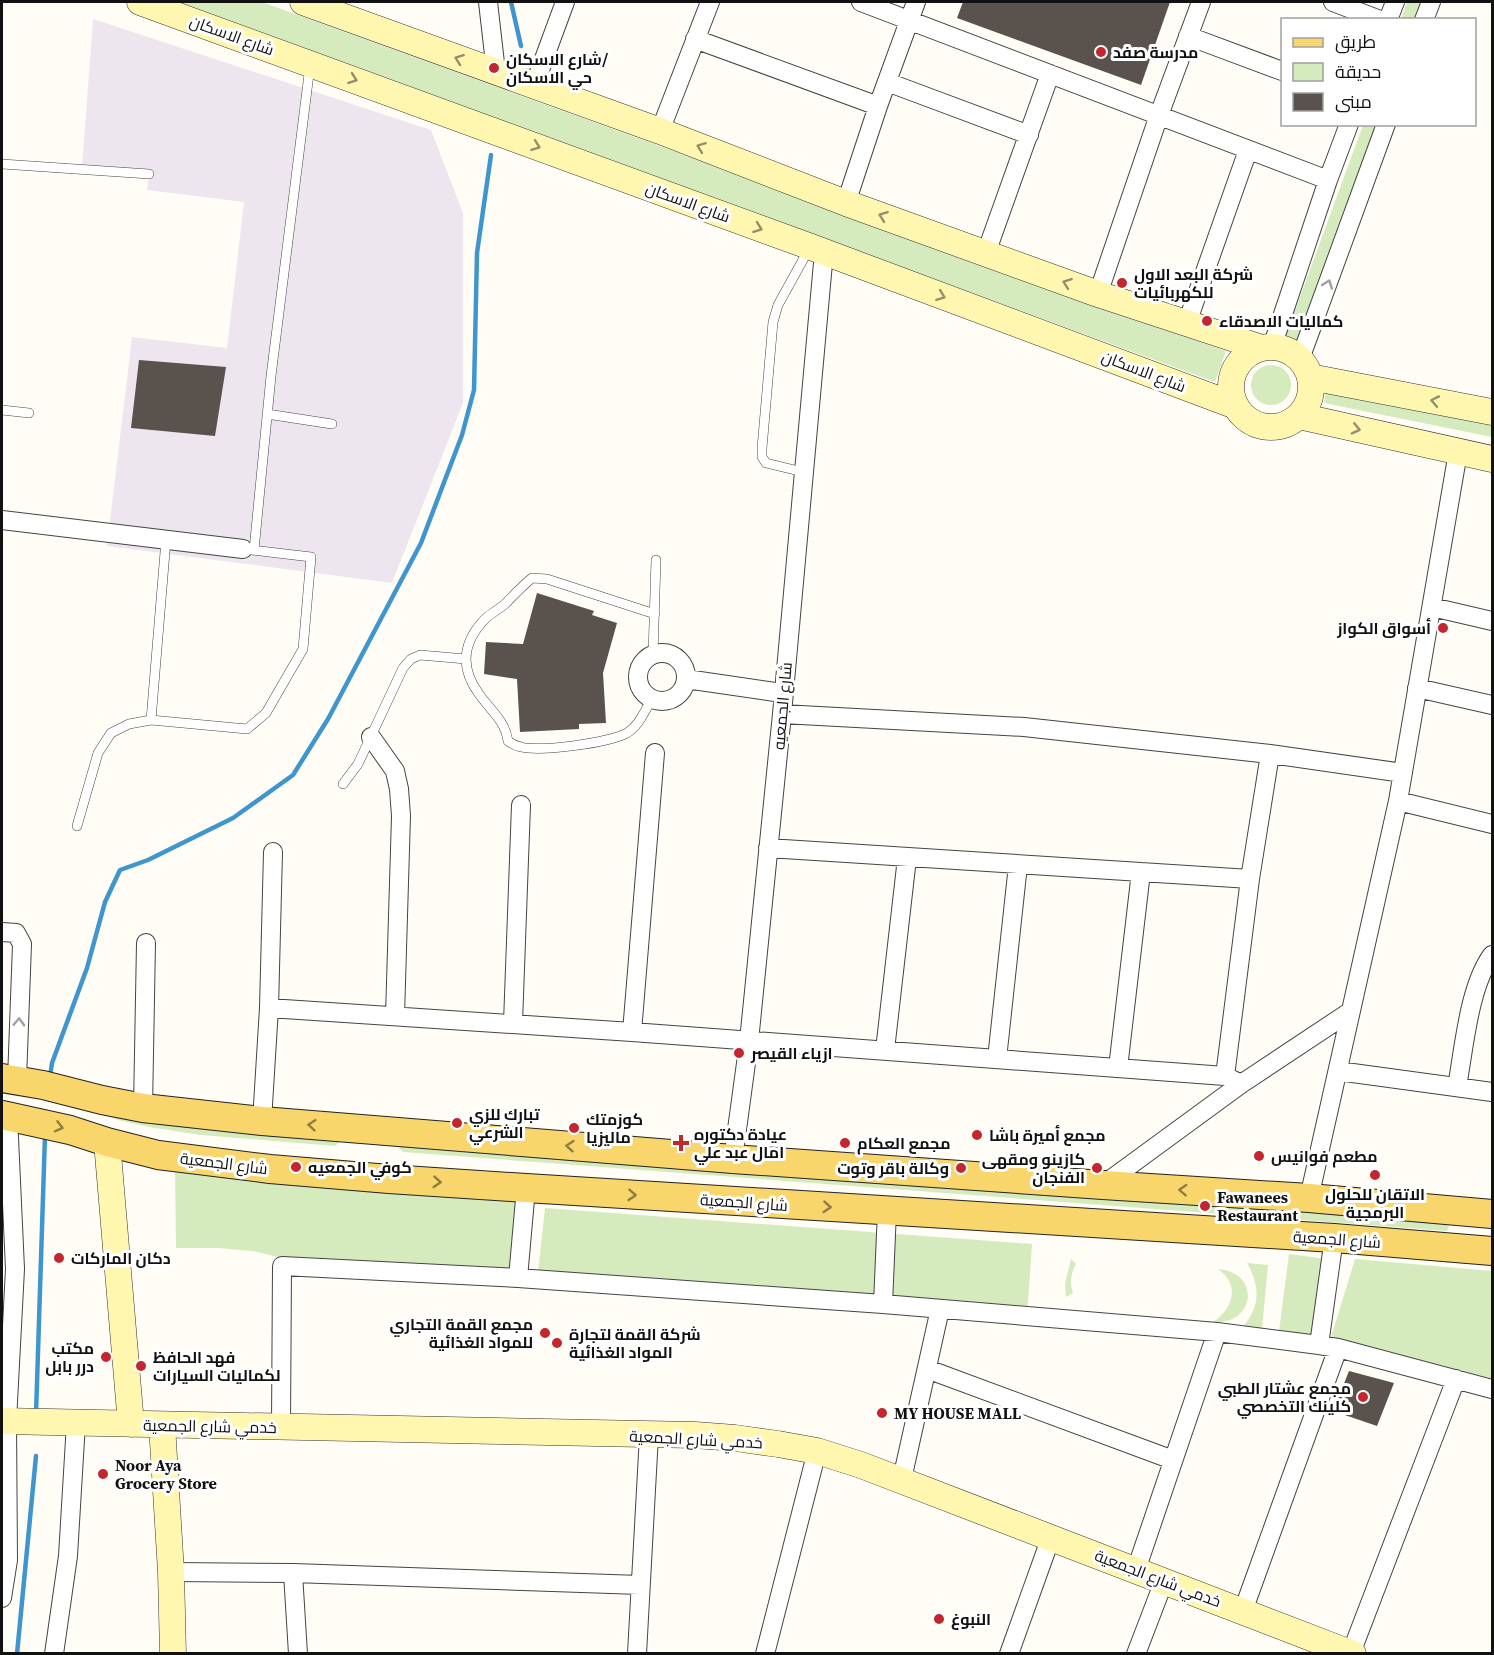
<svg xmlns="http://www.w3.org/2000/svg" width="1494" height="1655" font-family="'Source Serif 4',Cairo,serif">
  <rect width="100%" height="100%" fill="#fffdf5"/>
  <path fill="#eee6ef" d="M 93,19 L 431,130 L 463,213 L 463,403 L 392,583 L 107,546 L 132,337 L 227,348 L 244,202 L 147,190 L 149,175 L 82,167 Z"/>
  <path fill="#d5ebbd" d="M 179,2 L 262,2 L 1226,351 L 1215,382 Z
    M 1407,2 L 1422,2 L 1415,19 L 1401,20 Z
    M 1363,125 L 1377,125 L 1298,343 L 1285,338 Z
    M1251 385a20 20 0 1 1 40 0a20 20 0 1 1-40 0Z
    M 1326,389 L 1492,423 L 1492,437 L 1324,403 Z
    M 88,1109 L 341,1141 L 335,1146 L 201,1135 L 149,1127 L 118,1120 Z
    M 398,1142 L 1446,1220 L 1449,1226 L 1447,1231 L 403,1152 L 398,1147 Z
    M 175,1166 L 520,1192 L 518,1280 L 290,1260 L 253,1251 L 218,1248 L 176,1248 Z
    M 545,1208 L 1032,1244 L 1027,1317 L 537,1282 Z
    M 1289,1254 L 1327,1259 L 1316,1344 L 1278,1339 Z
    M 1071,1259 L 1076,1264 C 1071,1274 1069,1282 1073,1293 L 1066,1297 L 1065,1284 Z
    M 1355,1259 L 1492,1271 L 1492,1389 L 1329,1344 Z
    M 1247,1263 L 1268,1265 L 1262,1329 L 1242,1328 C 1260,1307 1261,1288 1247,1263 Z
    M 1218,1269 C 1261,1272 1256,1325 1213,1322 C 1234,1308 1240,1284 1218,1269 Z"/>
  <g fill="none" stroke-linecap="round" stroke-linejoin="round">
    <path stroke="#3f96cf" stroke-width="4.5" d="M 511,2 L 521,46
      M 50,1077 L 52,1063 L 87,968 L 105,902 L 120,870 L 148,860 L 233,818 L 293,775 L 328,719 L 421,543 L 462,435 L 474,390 L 477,253 L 491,155
      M 36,1414 L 45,1135
      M 17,1654 L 36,1456"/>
  </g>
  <path fill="#5a524d" d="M 963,2 L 1170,2 L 1141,85 L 957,18 Z
    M 139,360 L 226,367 L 215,436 L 131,428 Z
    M 537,593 L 594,611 L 592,615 L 617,623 L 603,673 L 606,723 L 579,724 L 579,729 L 520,732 L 517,679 L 484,674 L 486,642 L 523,644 Z
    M 1349,1371 L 1394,1383 L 1377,1426 L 1333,1411 Z"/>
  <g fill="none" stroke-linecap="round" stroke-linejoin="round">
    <g stroke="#444" stroke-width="10">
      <path id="lane" d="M 2,164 L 149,174
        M 2,410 L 29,413
        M 267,414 L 332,424
        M 803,472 L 766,463 L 762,457 L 762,448 L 773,322 L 778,305 L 810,247
        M 254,550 L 271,376 L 310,66
        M 653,655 L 656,560
        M 652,699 C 645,710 639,726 627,733 C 608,743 541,752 521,747 C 516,746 512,744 508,741 C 505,720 490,710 479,694 C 459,667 463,641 486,618 C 492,613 499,609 505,604 C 514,595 522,586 532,578 L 547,579 L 655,614
        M 151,720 L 166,540
        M 343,784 L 358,764 L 403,668 L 411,659 L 420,655 L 466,659
        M 77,826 L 98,753 L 111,733 L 129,724 L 151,720 L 247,729 L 266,713 L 303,649 L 311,557 L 243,549"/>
    </g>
    <g stroke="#444" stroke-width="20">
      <path id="street" d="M 488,2 L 496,72
        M 861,2 L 1328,180
        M 1333,2 L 1380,20
        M 1388,20 L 1395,2
        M 1424,20 L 1431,2
        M 1188,36 L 1282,71
        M 695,39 L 878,106
        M 887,82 L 1029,135
        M 534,86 L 565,2
        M 660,131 L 710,2
        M 846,203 L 878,106 L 916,2
        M 986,253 L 1050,74
        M 1098,294 L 1159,115 L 1201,2
        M 1187,323 L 1248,150
        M 1272,347 L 1328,180 L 1349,124
        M 1300,359 L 1386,124
        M 2,520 L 243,549
        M 1432,607 L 1492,621
        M638 677a24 24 0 1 1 48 0a24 24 0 1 1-48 0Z
        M 686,679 L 782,693
        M 1417,688 L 1492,705
        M 782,714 L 1024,727 L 1270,754 L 1403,773
        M 371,737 L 395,771 L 399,789 L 401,816 L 395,1016
        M 1398,801 L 1492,824
        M 768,848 L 1250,879
        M 2,932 L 16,933 L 22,944 L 17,1080
        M 269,1008 L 632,1032 L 1225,1076 L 1241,1084
        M 513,1023 L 521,805
        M 632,1032 L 655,753
        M 885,1050 L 907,858
        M 997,1059 L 1018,865
        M 1118,1068 L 1141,872
        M 1338,1071 L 1492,1092
        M 1225,1076 L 1250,879 L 1270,754
        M 1457,1087 C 1464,1048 1469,986 1492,955
        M 143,1108 L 146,943
        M 262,1121 L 269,1008 L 273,852
        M 733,1159 L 749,1041 L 782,714 L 824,252
        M 1103,1185 L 1241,1084 L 1351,1011
        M 1309,1198 L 1398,801 L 1458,452
        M 518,1278 L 526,1188
        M 883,1304 L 887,1211
        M 1319,1345 L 1334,1238
        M 927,1369 L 1173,1460
        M 281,1427 L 282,1266 L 518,1278 L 883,1304 L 1217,1332 L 1319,1345 L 1338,1348 L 1492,1389
        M 902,1479 L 940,1309
        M 1136,1570 L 1217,1332
        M 171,1572 L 293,1573 L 640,1585
        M 293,1573 L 298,1654
        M 2,1598 L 8,1560 L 7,1421 L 15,1269 L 8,1116
        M 1243,1611 L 1338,1348
        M 1351,1653 L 1456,1379
        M 54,1654 L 68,1556 L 76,1423
        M 637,1654 L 649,1435
        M 765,1654 L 817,1451
        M 1009,1654 L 1051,1537
        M 1136,1654 L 1164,1581"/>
    </g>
    <g stroke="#333" stroke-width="27">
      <path id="secondary" d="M 140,2 L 811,247 L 1236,406
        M 303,2 L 660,131 L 846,203 L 1098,294 L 1262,348
        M1231 387a40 40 0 1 1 80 0a40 40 0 1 1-80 0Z
        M 1310,377 L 1492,412
        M 1299,416 L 1492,459
        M 107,1142 L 131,1424
        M 2,1421 L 695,1435 L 735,1438 L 778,1444 L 817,1451 L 861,1465 L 1353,1654
        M 162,1425 L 171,1572 L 173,1654"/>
    </g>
    <g stroke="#222" stroke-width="30">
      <path id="primary" d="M 2,1078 L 43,1085 L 102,1100 L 143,1108 L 262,1121 L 733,1159 L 1103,1185 L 1309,1198 L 1492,1214
        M 2,1115 L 70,1130 L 107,1142 L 158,1155 L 270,1169 L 389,1179 L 526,1188 L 1334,1238 L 1492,1251"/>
    </g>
    <use href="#lane" stroke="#fff" stroke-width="9"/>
    <use href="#street" stroke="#fff" stroke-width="18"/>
    <use href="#secondary" stroke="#fff6b0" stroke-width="26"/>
    <use href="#primary" stroke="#f9d66b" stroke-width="28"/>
  </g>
  <defs><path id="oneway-chevron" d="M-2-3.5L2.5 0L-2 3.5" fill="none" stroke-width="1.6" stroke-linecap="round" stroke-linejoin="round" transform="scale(1.5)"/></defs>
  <g stroke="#948f68">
    <use href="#oneway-chevron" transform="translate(459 59) rotate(-160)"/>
    <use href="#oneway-chevron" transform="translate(353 79) rotate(20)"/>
    <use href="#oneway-chevron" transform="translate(536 146) rotate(20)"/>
    <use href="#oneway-chevron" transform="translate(701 147) rotate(-159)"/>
    <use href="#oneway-chevron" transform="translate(883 216) rotate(-160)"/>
    <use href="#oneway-chevron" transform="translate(758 228) rotate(20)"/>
    <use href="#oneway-chevron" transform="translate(1067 283) rotate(-160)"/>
    <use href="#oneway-chevron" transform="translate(941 296) rotate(21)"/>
    <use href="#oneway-chevron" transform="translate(1435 401) rotate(-169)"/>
    <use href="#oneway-chevron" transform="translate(1356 429) rotate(13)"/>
  </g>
  <g stroke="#a0a0a0">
    <use href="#oneway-chevron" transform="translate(1328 284) rotate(-70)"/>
    <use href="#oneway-chevron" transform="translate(19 1022) rotate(-88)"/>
  </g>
  <g stroke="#917d42">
    <use href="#oneway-chevron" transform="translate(312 1125) rotate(-175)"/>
    <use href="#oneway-chevron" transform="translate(59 1127) rotate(14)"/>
    <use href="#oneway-chevron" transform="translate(570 1146) rotate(-175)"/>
    <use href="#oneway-chevron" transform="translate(437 1182) rotate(4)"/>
    <use href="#oneway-chevron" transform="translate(1183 1190) rotate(-177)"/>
    <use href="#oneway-chevron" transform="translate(632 1195) rotate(4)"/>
    <use href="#oneway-chevron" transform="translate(827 1207) rotate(4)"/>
  </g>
  <g fill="#c4262e" stroke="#fff" stroke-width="2">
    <circle cx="1101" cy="52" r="6"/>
    <circle cx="494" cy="68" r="6"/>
    <circle cx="1122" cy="283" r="6"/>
    <circle cx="1207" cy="321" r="6"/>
    <circle cx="1443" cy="628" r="6"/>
    <circle cx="739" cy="1053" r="6"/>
    <circle cx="457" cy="1123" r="6"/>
    <circle cx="574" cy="1128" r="6"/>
    <circle cx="977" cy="1135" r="6"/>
    <path d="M678 1134h6v6h6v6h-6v6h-6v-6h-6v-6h6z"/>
    <circle cx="845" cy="1143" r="6"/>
    <circle cx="1259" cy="1156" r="6"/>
    <circle cx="296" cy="1167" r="6"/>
    <circle cx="961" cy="1168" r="6"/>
    <circle cx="1097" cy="1168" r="6"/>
    <circle cx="1375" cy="1175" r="6"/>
    <circle cx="1205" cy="1206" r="6"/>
    <circle cx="59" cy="1258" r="6"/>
    <circle cx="545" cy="1333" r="6"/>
    <circle cx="557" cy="1343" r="6"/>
    <circle cx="106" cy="1357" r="6"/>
    <circle cx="141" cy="1366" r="6"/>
    <circle cx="1363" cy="1397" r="6"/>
    <circle cx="882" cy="1413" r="6"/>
    <circle cx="103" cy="1474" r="6"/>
    <circle cx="939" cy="1619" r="6"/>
  </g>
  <g text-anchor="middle" stroke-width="6" stroke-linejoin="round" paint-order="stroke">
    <g font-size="16" fill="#111" stroke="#fff">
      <text transform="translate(232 35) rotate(20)" y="6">شارع الاسكان</text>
      <text transform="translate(688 202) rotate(20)" y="6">شارع الاسكان</text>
      <text transform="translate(1144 371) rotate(21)" y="6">شارع الاسكان</text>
      <text transform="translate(782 706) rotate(-85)" y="6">شارع الجمعيه</text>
      <text transform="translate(224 1163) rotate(7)" y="6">شارع الجمعية</text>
      <text transform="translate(744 1202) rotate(4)" y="6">شارع الجمعية</text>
      <text transform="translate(1337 1239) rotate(4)" y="6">شارع الجمعية</text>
      <text transform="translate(210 1426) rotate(1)" y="6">خدمي شارع الجمعية</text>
      <text transform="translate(696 1439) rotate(3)" y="6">خدمي شارع الجمعية</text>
      <text transform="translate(1158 1578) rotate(21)" y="6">خدمي شارع الجمعية</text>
    </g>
    <g font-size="16" font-weight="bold" fill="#111" stroke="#fff" text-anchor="start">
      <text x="1113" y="58">مدرسة صفد</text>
      <text x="506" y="65">شارع الاسكان/<tspan x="506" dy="18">حي الاسكان</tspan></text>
      <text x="1134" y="280">شركة البعد الاول<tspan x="1134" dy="18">للكهربائيات</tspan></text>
      <text x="1219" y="327">كماليات الاصدقاء</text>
      <text x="1431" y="634" text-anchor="end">أسواق الكواز</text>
      <text x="751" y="1059">ازياء القيصر</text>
      <text x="469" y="1120">تبارك للزي<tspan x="469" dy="18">الشرعي</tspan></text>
      <text x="586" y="1125">كوزمتك<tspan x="586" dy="18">ماليزيا</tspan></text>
      <text x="694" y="1140">عيادة دكتوره<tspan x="694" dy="18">امال عبد علي</tspan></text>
      <text x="989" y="1141">مجمع أميرة باشا</text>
      <text x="857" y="1149">مجمع العكام</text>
      <text x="1271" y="1162">مطعم فوانيس</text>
      <text x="1085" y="1165" text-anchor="end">كازينو ومقهى<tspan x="1085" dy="18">الفنجان</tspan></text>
      <text x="308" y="1173">كوفي الجمعيه</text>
      <text x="949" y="1174" text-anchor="end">وكالة باقر وتوت</text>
      <text x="1375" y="1200" text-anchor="middle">الاتقان للحلول<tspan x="1375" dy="18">البرمجية</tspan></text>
      <text x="1217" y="1203">Fawanees<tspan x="1217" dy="18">Restaurant</tspan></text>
      <text x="71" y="1264">دكان الماركات</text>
      <text x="533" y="1330" text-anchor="end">مجمع القمة التجاري<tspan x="533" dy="18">للمواد الغذائية</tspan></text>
      <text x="569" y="1340">شركة القمة لتجارة<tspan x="569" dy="18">المواد الغذائية</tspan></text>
      <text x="94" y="1354" text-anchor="end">مكتب<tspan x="94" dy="18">درر بابل</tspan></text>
      <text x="153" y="1363">فهد الحافظ<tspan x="153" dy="18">لكماليات السيارات</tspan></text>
      <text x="1351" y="1394" text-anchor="end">مجمع عشتار الطبي<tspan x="1351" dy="18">كلينك التخصصي</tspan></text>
      <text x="894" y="1419">MY HOUSE MALL</text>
      <text x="115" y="1471">Noor Aya<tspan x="115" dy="18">Grocery Store</tspan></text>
      <text x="951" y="1625">النبوغ</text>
    </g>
  </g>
  <rect width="1494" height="1655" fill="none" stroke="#111111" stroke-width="6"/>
  <rect x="1281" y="18" width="195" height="108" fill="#ffffff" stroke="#a0a0a0" stroke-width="1.5"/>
  <rect x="1293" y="38" width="30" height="9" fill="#f9d66b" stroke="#a0a0a0" stroke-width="1.5"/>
  <text x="1335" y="48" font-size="18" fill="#111111">طريق</text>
  <rect x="1293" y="63" width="30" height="18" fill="#d5ebbd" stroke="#a0a0a0" stroke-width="1.5"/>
  <text x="1335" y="78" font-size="18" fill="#111111">حديقة</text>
  <rect x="1293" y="93" width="30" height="18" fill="#5a524d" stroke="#a0a0a0" stroke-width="1.5"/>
  <text x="1335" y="108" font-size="18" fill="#111111">مبنى</text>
</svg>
